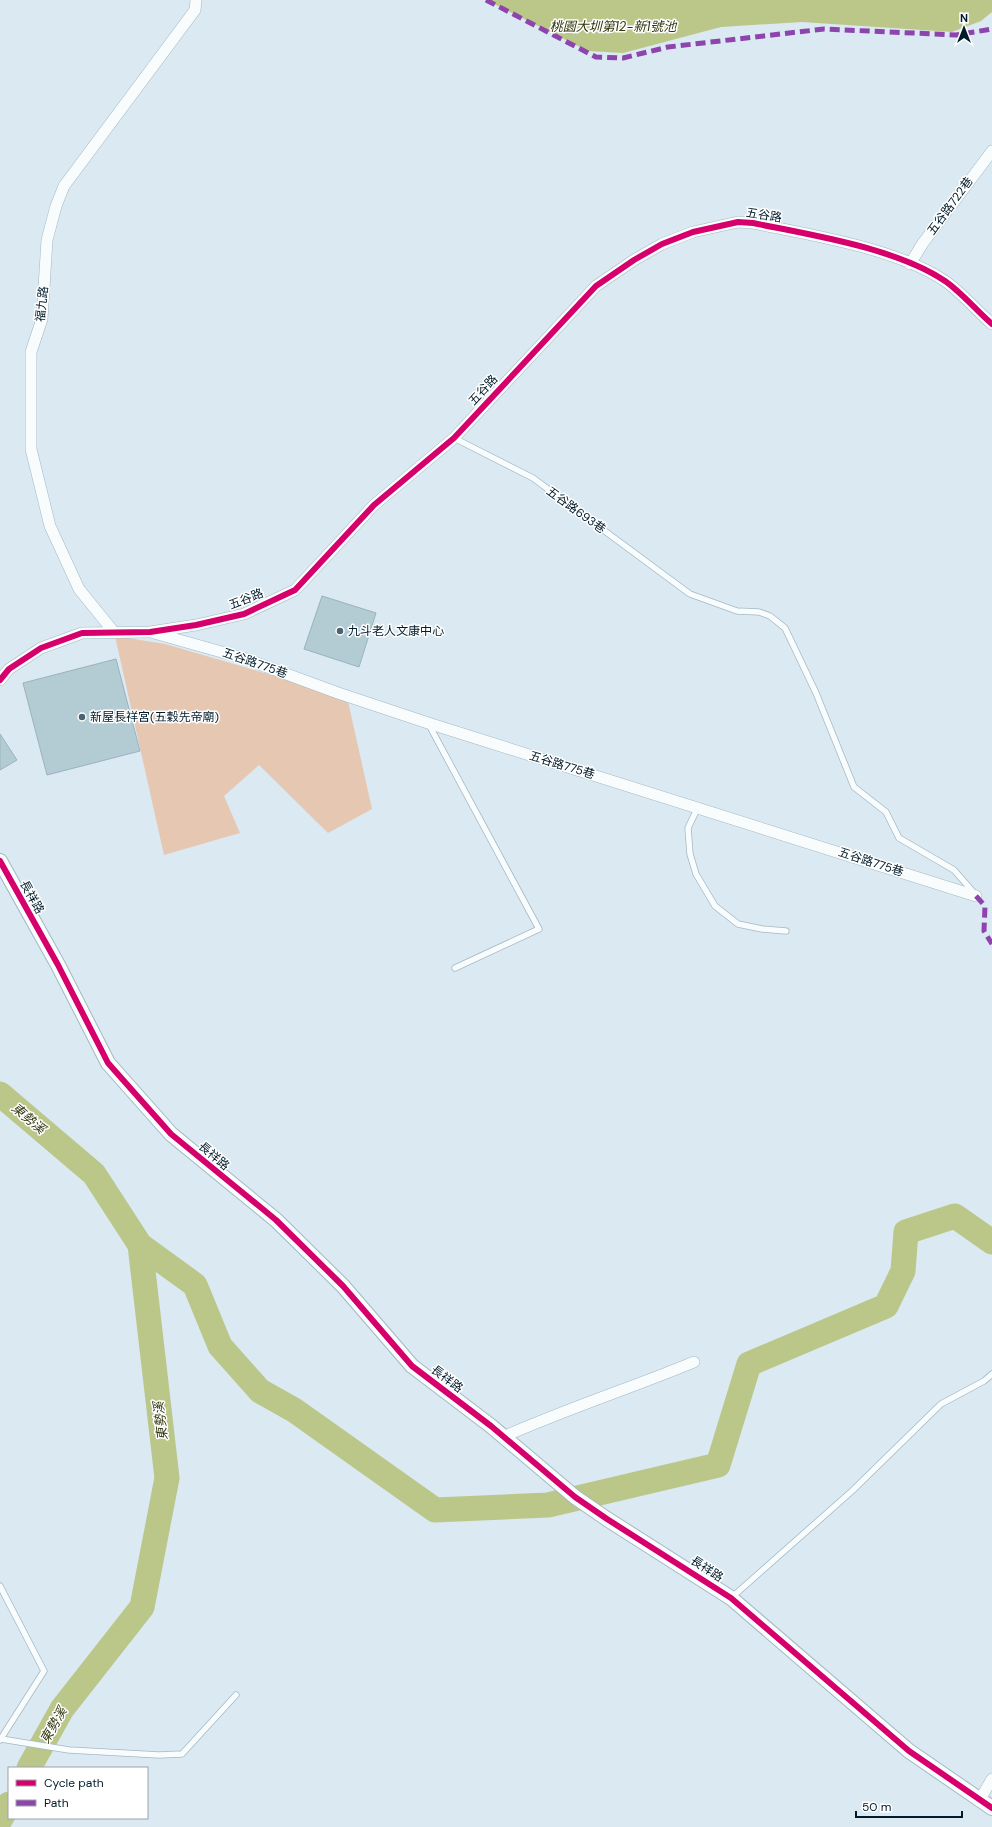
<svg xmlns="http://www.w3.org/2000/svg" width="992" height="1827" font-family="'DM Sans','Noto Sans TC',sans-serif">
  <rect width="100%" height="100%" fill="#dae9f2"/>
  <path fill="#e5c7b2" d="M 115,636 L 165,644 L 347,697 L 372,809 L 328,833 L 259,765 L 224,796 L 240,833 L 164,855 Z"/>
  <path fill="#bac788" d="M 486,0 L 992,0 L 992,12 L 981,21 L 952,32 L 802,22 L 721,27 L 623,53 L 588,51 Z"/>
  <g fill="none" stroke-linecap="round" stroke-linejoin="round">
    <path stroke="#bac788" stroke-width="25" d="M 0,1094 L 94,1174 L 140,1245 L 167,1478 L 142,1607 L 62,1709 L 29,1768
      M 140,1245 L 195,1285 L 220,1346 L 260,1391 L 294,1410 L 435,1510 L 548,1505 L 718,1465 L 749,1364 L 886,1306 L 903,1271 L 906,1232 L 955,1216 L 992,1242
      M 0,1820 L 9,1804"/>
  </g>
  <path fill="#b3ccd4" stroke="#99b3bc" d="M 322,596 L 376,613 L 359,667 L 304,649 Z
    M 116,659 L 140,751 L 47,775 L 23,683 Z
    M 0,734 L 17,760 L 0,770 Z"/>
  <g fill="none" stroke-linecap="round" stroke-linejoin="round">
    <g stroke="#a3b8c4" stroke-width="7">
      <path id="service" d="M 454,438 L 533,478 L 690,594 L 737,611 L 759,612 L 770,616 L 785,628 L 816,693 L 854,787 L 886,812 L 899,838 L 954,870 L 975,894
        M 428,723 L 539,929 L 455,968
        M 698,807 L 688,828 L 690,854 L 696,874 L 715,906 L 738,924 L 762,929 L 786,931
        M 0,1586 L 44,1671 L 0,1740
        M 731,1598 L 852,1491 L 941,1404 L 984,1381 L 992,1374
        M 1,1739 L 69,1750 L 159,1755 L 182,1754 L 236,1695"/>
    </g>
    <g stroke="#a3b8c4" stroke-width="12">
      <path id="minor" d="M 910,264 L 923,243 L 992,151
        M 113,631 L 79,589 L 50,526 L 31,449 L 31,352 L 42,319 L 47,240 L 56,206 L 64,186 L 195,10 L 196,0
        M 154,633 L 243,658 L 338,693 L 428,723 L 976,896
        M 0,680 L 9,669 L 41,648 L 82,633 L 150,632 L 196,625 L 244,614 L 295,590 L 374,505 L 454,438 L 596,286 L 634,260 L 662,244 L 693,232 L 738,222 L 753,223 C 811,235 896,248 945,281 C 961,292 977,311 992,324
        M 503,1437 C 566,1409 631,1388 694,1362
        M 979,1801 L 992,1779"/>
    </g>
    <g stroke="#a3b8c4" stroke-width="16">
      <path id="tertiary" d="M 0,861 L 58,965 L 108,1063 L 171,1134 L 276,1220 L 343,1286 L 412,1366 L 491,1426 L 575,1497 L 607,1519 L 731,1598 L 909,1751 L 992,1808"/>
    </g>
    <use href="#service" stroke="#f9fcfd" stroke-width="5.5"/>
    <use href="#minor" stroke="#f9fcfd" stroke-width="11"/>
    <use href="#tertiary" stroke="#f9fcfd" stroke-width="14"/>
    <path stroke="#8e44ad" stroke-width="5" stroke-dasharray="10 5" stroke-linecap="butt" d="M 486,0 L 596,57 L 623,58 L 668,47 L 824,29 L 956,35 L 992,29
      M 976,896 L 985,906 L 984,931 L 992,944"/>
    <g stroke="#fff" stroke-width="8">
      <path id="cycleway" d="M 0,680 L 9,669 L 41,648 L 82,633 L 150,632 L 196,625 L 244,614 L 295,590 L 374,505 L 454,438 L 596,286 L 634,260 L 662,244 L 693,232 L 738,222 L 753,223 C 811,235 896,248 945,281 C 961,292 977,311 992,324
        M 0,861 L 58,965 L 108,1063 L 171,1134 L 276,1220 L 343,1286 L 412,1366 L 491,1426 L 575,1497 L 607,1519 L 731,1598 L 909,1751 L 992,1808"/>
    </g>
    <use href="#cycleway" stroke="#d6006c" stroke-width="6"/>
  </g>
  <g fill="#4c6371" stroke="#fff" stroke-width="1.5">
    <circle cx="340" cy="631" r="4"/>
    <circle cx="82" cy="717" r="4"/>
  </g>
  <g text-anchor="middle" stroke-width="3" stroke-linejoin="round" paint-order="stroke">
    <g font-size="12" fill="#001b2b" stroke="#fff">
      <text transform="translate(950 206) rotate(-54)" y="4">五谷路722巷</text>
      <text transform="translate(764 215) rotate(9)" y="4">五谷路</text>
      <text transform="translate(42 304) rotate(-84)" y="4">福九路</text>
      <text transform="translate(483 390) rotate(-47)" y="4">五谷路</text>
      <text transform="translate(576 510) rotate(36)" y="4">五谷路693巷</text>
      <text transform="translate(246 599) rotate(-21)" y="4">五谷路</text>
      <text transform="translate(255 663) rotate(19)" y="4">五谷路775巷</text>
      <text transform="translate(562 765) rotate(17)" y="4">五谷路775巷</text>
      <text transform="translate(871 862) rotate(18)" y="4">五谷路775巷</text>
      <text transform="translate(32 897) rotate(61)" y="4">長祥路</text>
      <text transform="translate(214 1156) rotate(40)" y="4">長祥路</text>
      <text transform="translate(447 1379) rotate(37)" y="4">長祥路</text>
      <text transform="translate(707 1569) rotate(33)" y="4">長祥路</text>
    </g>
    <g font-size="12" fill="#001b2b" stroke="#fff" text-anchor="start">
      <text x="348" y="635">九斗老人文康中心</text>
      <text x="90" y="721">新屋長祥宮(五穀先帝廟)</text>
    </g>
    <g font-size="13" font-style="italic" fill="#31350d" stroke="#fff">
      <text x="613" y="31">桃園大圳第12-新1號池</text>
      <text transform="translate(29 1118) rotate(40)" y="5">東勢溪</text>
      <text transform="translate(160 1421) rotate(-97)" y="5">東勢溪</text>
      <text transform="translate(53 1725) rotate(-60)" y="5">東勢溪</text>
    </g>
  </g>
  <rect x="8" y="1767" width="140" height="52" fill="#ffffff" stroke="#99a4aa"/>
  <rect x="16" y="1780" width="20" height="6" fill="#d6006c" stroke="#99a4aa"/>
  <text x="44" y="1787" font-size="12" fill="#001b2b">Cycle path</text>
  <rect x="16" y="1800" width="20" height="6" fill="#8e44ad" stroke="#99a4aa"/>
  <text x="44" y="1807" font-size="12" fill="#001b2b">Path</text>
  <g transform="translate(964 28)" stroke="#ffffff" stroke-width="3" paint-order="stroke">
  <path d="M0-3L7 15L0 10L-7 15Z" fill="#001b2b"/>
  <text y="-6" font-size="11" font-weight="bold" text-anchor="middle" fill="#001b2b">N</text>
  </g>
  <path d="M856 1811v6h106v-6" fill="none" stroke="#001b2b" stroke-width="2"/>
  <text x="862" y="1811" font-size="12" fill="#001b2b" stroke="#ffffff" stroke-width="3" paint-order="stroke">50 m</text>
</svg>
